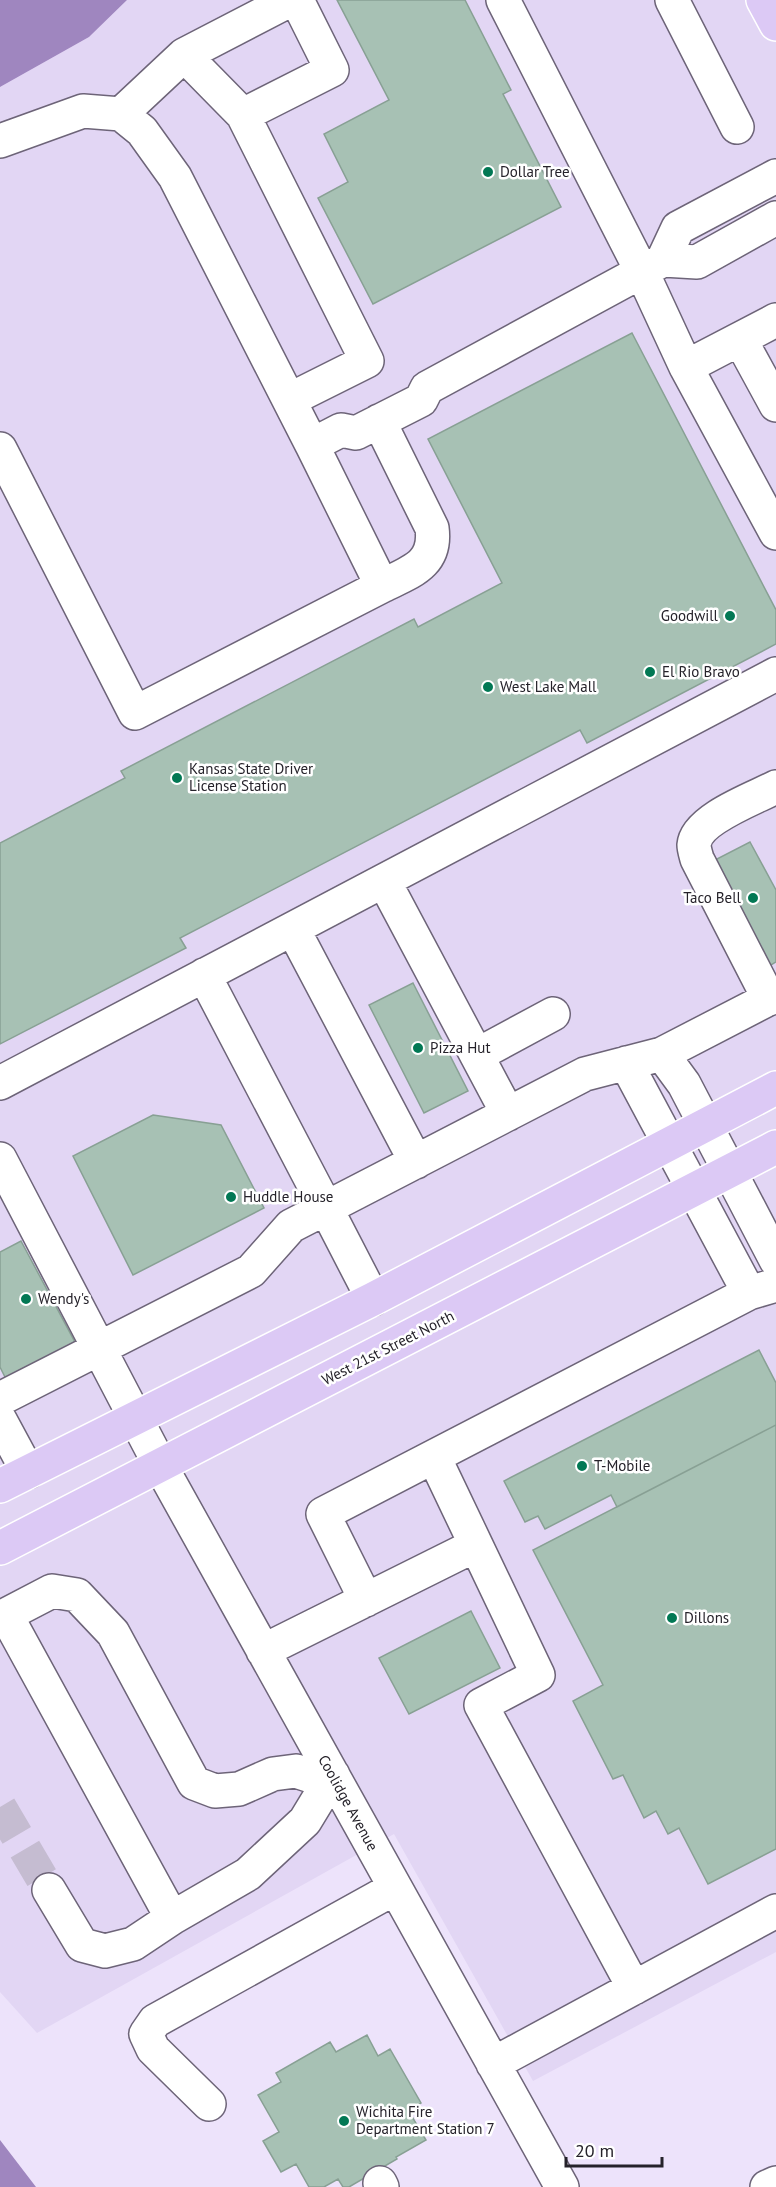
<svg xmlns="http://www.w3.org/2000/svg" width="776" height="2187" font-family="'PT Sans',sans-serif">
  <rect width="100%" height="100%" fill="#ede3fb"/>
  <path fill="#e2d6f4" d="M 127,0 L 776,0 L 776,1952 L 533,2081 L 394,1834 L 37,2033 L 0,1992 L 0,87 L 89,37 Z"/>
  <path fill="#9f86bf" d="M 0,0 L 127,0 L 89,37 L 0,87 Z
    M 0,2140 L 36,2187 L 0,2187 Z"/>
  <path fill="#a7c1b4" stroke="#88a094" stroke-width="1.5" d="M 337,0 L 465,0 L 511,90 L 503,94 L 561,207 L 373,304 L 318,198 L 348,182 L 324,134 L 389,100 Z
    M 632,333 L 776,610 L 776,644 L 587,743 L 580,730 L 180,938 L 186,948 L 0,1044 L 0,843 L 125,778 L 121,771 L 414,619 L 418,627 L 502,583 L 428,439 Z
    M 750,842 L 776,890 L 776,962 L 766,968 L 711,862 Z
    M 413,983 L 468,1091 L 424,1113 L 369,1005 Z
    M 153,1115 L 221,1125 L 264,1208 L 133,1275 L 73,1156 Z
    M 21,1241 L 77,1346 L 8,1383 L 0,1367 L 0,1252 Z
    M 759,1350 L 776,1383 L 776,1425 L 617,1507 L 611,1495 L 545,1529 L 538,1516 L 525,1522 L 504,1481 Z
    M 776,1425 L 776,1849 L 708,1884 L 679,1828 L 668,1834 L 656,1811 L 644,1818 L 623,1775 L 613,1779 L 573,1701 L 603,1685 L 533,1550 Z
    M 471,1611 L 500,1668 L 409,1714 L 379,1658 Z
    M 367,2035 L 378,2056 L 390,2049 L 421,2103 L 408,2110 L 426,2140 L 396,2157 L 397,2159 L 349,2187 L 343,2187 L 338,2179 L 324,2187 L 309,2187 L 296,2164 L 281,2172 L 263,2141 L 279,2132 L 258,2095 L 281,2082 L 276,2073 L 330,2042 L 336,2052 Z"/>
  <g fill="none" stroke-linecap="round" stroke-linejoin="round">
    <path stroke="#c5bcd1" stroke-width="33" stroke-dasharray="33 16" stroke-linecap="butt" d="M 0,1807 L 49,1890"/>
    <g stroke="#6d6478" stroke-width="36">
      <path id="minor" d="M 503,0 L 642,272 L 686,367 L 776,533
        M 672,0 L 737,127
        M 184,55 L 290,0
        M 121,114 L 184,55 L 243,115 L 367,361 L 289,400
        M 243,115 L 332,70 L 297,0
        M 0,141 L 83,111 L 121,114 L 142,131 L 175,177 L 312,445 L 341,430 L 356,433 L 421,400 L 427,388 L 663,260
        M 776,176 L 678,228 L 663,260 L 697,262 L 776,218
        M 740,339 L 776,405
        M 686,367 L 776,320
        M 379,421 L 432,528 C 437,565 410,572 382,586
        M 0,449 L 135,713 L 382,586 L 312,445
        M 384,881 L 508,1114
        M 293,929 L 416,1162
        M 769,999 L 697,859 C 696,855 694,849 694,845 C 696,819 755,798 776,787
        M 662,1054 L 684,1084 L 776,1260
        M 477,1055 L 553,1014
        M 626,1063 L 749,1293
        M 0,1083 L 776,674
        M 0,1159 L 160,1465 L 562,2187
        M 373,1299 L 326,1208 L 585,1074 L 662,1054 L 776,995
        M 0,1399 L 251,1271 L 291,1226 L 326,1208 L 204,975
        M 0,1420 L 28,1472
        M 434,1457 L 476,1545
        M 366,1600 L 323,1514 L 749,1293 L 776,1285
        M 6,1615 L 172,1918
        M 0,1618 L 52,1591 L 77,1595 L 113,1633 L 194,1783 L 215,1791 L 239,1789 L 273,1774 L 296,1771 L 317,1778 L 333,1775 L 305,1821 L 248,1874 L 172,1918 L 133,1944 L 105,1951 L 82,1945 L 49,1890
        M 263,1651 L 476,1545 L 538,1675 L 481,1705 L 634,1988
        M 493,2064 L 776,1911
        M 209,2104 L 153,2049 L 146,2034 L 155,2021 L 395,1888
        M 380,2183 L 382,2187
        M 767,2187 L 776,2183"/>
    </g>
    <g stroke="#fff" stroke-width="36">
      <path id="major" d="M 763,0 L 776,24
        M 0,1486 L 373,1299 L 776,1088
        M 0,1548 L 776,1147"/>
    </g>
    <use href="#minor" stroke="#fff" stroke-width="33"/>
    <use href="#major" stroke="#dcc9f5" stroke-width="33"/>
  </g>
  <g fill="#027854" stroke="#fff" stroke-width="2">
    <circle cx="488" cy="172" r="6"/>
    <circle cx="730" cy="616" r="6"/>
    <circle cx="650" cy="672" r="6"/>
    <circle cx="488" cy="687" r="6"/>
    <circle cx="177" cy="778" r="6"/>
    <circle cx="753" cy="898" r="6"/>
    <circle cx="418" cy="1048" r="6"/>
    <circle cx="231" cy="1197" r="6"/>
    <circle cx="26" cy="1299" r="6"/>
    <circle cx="582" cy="1466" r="6"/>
    <circle cx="672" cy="1618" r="6"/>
    <circle cx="344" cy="2121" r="6"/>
  </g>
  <g text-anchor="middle" stroke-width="5" stroke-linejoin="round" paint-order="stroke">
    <g font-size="15" fill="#25222a" stroke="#fff" text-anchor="start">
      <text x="500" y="177">Dollar Tree</text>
      <text x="718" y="621" text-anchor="end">Goodwill</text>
      <text x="662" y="677">El Rio Bravo</text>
      <text x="500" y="692">West Lake Mall</text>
      <text x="189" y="774">Kansas State Driver<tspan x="189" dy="17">License Station</tspan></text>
      <text x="741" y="903" text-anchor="end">Taco Bell</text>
      <text x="430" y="1053">Pizza Hut</text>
      <text x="243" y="1202">Huddle House</text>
      <text x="38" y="1304">Wendy's</text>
      <text x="594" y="1471">T-Mobile</text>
      <text x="684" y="1623">Dillons</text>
      <text x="356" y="2117">Wichita Fire<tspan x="356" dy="17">Department Station 7</tspan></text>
    </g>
    <g font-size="15" fill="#25222a" stroke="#fff">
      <text transform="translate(388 1348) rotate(-27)" y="5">West 21st Street North</text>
      <text transform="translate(348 1803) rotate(61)" y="5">Coolidge Avenue</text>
    </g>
  </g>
  <path d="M566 2157v9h96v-9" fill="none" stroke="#25222a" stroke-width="3"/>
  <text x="575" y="2157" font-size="18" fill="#25222a" stroke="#ffffff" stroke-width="4.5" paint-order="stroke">20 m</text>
</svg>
